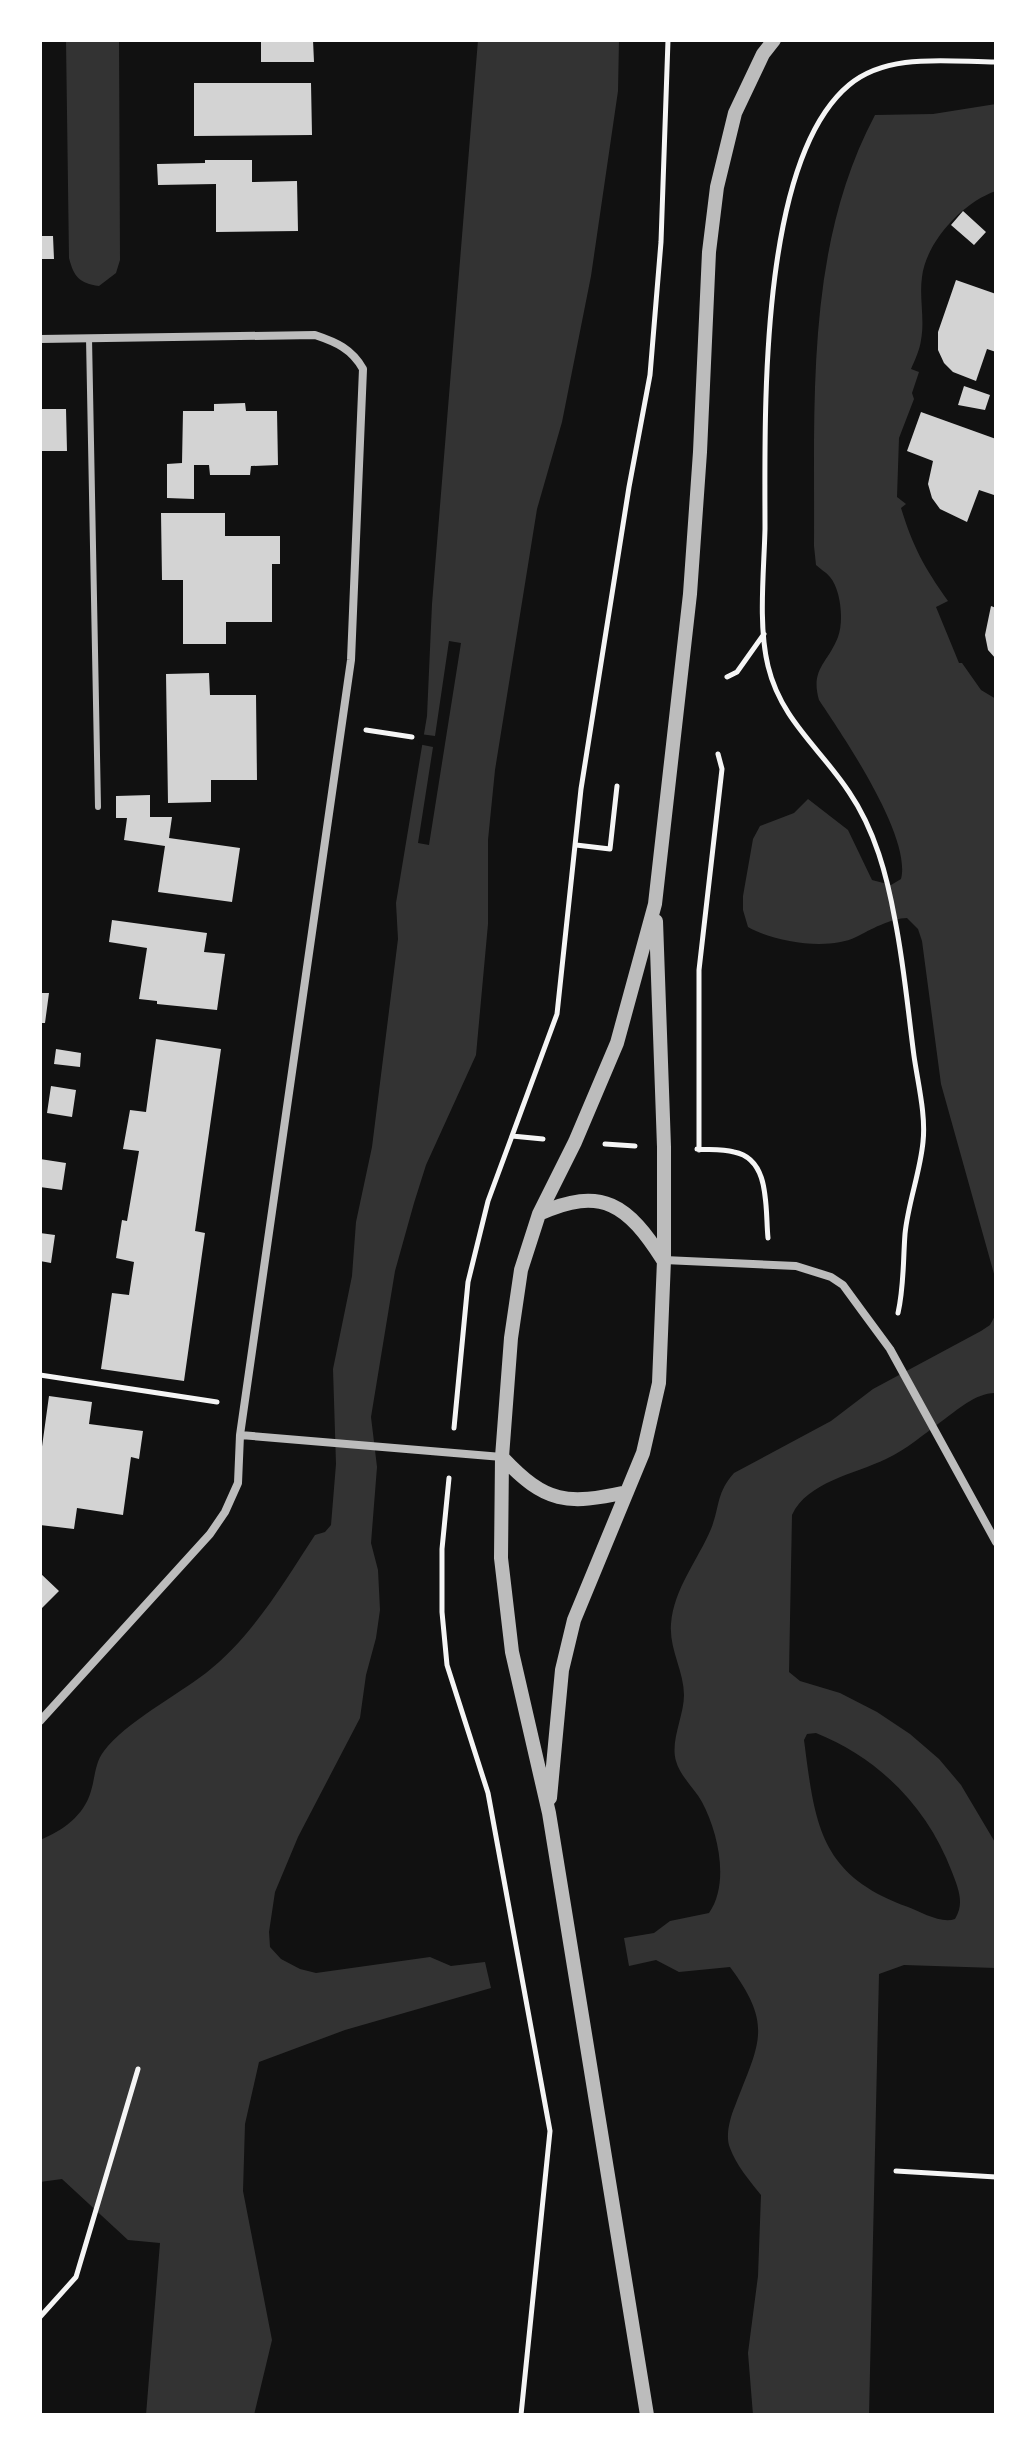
<svg xmlns="http://www.w3.org/2000/svg" width="1036" height="2455" font-family="Montserrat,sans-serif">
  <rect width="100%" height="100%" fill="#111"/>
  <path fill="#333" fill-rule="evenodd" d="M 66,40 L 119,40 L 120,260 L 116,273 L 99,286 C 79,283 74,277 69,258 Z
    M 478,40 L 619,40 L 618,91 L 591,276 L 562,422 L 537,509 L 495,770 L 488,840 L 488,924 L 476,1055 L 426,1165 L 414,1203 L 395,1271 L 371,1417 L 377,1467 L 371,1543 L 378,1570 L 380,1610 L 376,1638 L 366,1675 L 360,1718 L 298,1837 L 275,1892 L 269,1932 L 270,1947 L 281,1959 L 300,1969 L 316,1973 L 430,1957 L 451,1966 L 485,1962 L 491,1988 L 345,2030 L 259,2062 L 245,2124 L 243,2191 L 272,2340 L 254,2415 L 146,2415 L 160,2243 L 128,2240 L 62,2179 L 40,2182 L 40,1840 C 62,1831 84,1816 91,1791 C 95,1778 95,1762 104,1751 C 126,1722 176,1696 206,1673 C 252,1637 283,1584 315,1535 L 325,1532 L 331,1525 L 336,1464 L 333,1369 L 352,1276 L 356,1222 L 372,1147 L 398,939 L 396,903 L 427,716 L 432,604 Z
    M 996,104 L 996,191 C 963,202 926,242 922,277 C 919,298 925,319 921,340 C 920,349 915,360 911,369 L 919,372 L 912,393 L 914,399 L 899,438 L 897,497 L 906,504 L 901,508 C 913,547 924,567 948,601 L 936,607 L 959,663 L 962,663 L 981,690 L 996,699 L 994,857 L 996,869 L 996,1281 L 941,1084 L 922,941 L 918,929 L 907,918 C 891,918 870,930 856,937 C 828,951 774,942 748,927 L 743,910 L 743,896 L 753,839 L 760,826 L 794,813 L 808,799 L 848,830 L 872,880 L 891,885 L 901,879 C 912,837 843,736 819,700 C 810,669 828,663 838,637 C 844,621 841,590 830,577 C 826,572 820,569 816,565 L 814,546 C 815,401 805,247 875,115 L 933,114 Z
    M 996,1314 L 996,1393 C 977,1392 957,1410 942,1421 C 924,1434 906,1450 886,1459 C 855,1474 807,1482 792,1515 L 789,1672 L 800,1681 L 840,1693 L 877,1712 L 910,1734 L 939,1759 L 961,1785 L 996,1844 L 996,1968 L 904,1965 L 879,1974 L 869,2415 L 753,2415 L 748,2353 L 758,2276 L 761,2195 C 750,2181 736,2165 730,2148 C 725,2136 730,2118 735,2106 C 759,2043 774,2026 730,1967 L 679,1972 L 656,1960 L 629,1966 L 624,1938 L 654,1933 L 670,1921 L 709,1913 C 730,1883 718,1832 702,1802 C 695,1789 680,1776 676,1761 C 670,1741 684,1716 684,1695 C 684,1671 669,1649 671,1624 C 674,1588 698,1560 711,1529 C 720,1507 716,1493 734,1473 L 831,1421 L 873,1389 L 981,1331 L 990,1325 ZM 816,1733 C 879,1758 928,1808 952,1872 C 958,1888 965,1903 955,1919 C 941,1924 921,1912 908,1907 C 819,1875 815,1824 804,1740 L 807,1734 Z"/>
  <path fill="#111" d="M 449,641 L 461,643 L 429,845 L 418,843 L 433,747 L 418,744 L 420,734 L 435,736 Z"/>
  <path fill="#d3d3d3" d="M 261,40 L 313,40 L 314,62 L 261,62 Z
    M 194,83 L 311,83 L 312,135 L 194,136 Z
    M 205,160 L 252,160 L 252,182 L 297,181 L 298,231 L 216,232 L 216,184 L 158,185 L 157,164 L 205,163 Z
    M 963,211 L 986,232 L 974,245 L 951,225 Z
    M 40,236 L 53,236 L 54,259 L 40,259 Z
    M 956,280 L 996,294 L 996,352 L 987,349 L 976,381 L 953,372 L 944,363 L 938,350 L 938,332 Z
    M 964,386 L 990,395 L 985,410 L 958,405 Z
    M 245,403 L 246,411 L 277,411 L 278,465 L 251,466 L 250,475 L 210,475 L 209,465 L 194,465 L 194,499 L 167,498 L 167,464 L 182,463 L 183,411 L 214,411 L 214,404 Z
    M 40,409 L 66,409 L 67,451 L 40,451 Z
    M 921,412 L 996,439 L 996,488 L 994,495 L 979,490 L 967,522 L 940,509 L 932,498 L 928,484 L 933,461 L 907,451 Z
    M 161,513 L 225,513 L 225,536 L 280,536 L 280,564 L 272,564 L 272,622 L 226,622 L 226,644 L 183,644 L 183,580 L 162,580 Z
    M 991,606 L 996,608 L 996,659 L 988,650 L 985,635 Z
    M 209,673 L 210,695 L 256,695 L 257,780 L 211,780 L 211,802 L 168,803 L 166,674 Z
    M 150,795 L 150,817 L 172,817 L 169,838 L 240,848 L 232,902 L 158,892 L 165,846 L 124,840 L 127,818 L 116,818 L 116,796 Z
    M 112,920 L 207,933 L 204,952 L 225,954 L 217,1010 L 157,1004 L 157,1001 L 139,999 L 147,948 L 109,942 Z
    M 40,993 L 49,993 L 45,1023 L 40,1023 Z
    M 156,1039 L 221,1049 L 195,1231 L 205,1233 L 184,1381 L 101,1369 L 112,1293 L 129,1295 L 134,1262 L 116,1258 L 122,1220 L 127,1221 L 139,1151 L 123,1149 L 130,1110 L 146,1112 Z
    M 56,1049 L 81,1053 L 80,1067 L 54,1064 Z
    M 51,1086 L 76,1090 L 72,1117 L 47,1113 Z
    M 40,1159 L 66,1163 L 62,1190 L 40,1187 Z
    M 40,1233 L 55,1235 L 51,1263 L 40,1261 Z
    M 49,1396 L 92,1402 L 89,1424 L 143,1431 L 139,1459 L 131,1457 L 123,1515 L 77,1508 L 74,1529 L 40,1525 L 40,1461 Z
    M 40,1573 L 59,1591 L 40,1610 Z"/>
  <g fill="none" stroke-linecap="round" stroke-linejoin="round">
    <path stroke="#f5f5f5" stroke-width="5" d="M 727,677 L 737,672 L 764,634
      M 366,730 L 412,737
      M 576,845 L 610,849 L 617,786
      M 512,1136 L 543,1139
      M 605,1144 L 635,1146
      M 697,1149 C 709,1150 722,1149 734,1152 C 771,1159 765,1209 768,1238
      M 699,1150 L 699,970 L 722,769 L 718,754
      M 898,1313 C 904,1287 903,1261 905,1234 C 908,1203 920,1173 923,1142 C 926,1115 918,1084 914,1056 C 908,1011 904,965 895,920 C 887,876 875,830 849,792 C 820,748 781,720 768,666 C 758,625 764,571 765,529 C 765,416 758,161 849,85 C 888,52 949,62 996,62
      M 40,1375 L 217,1402
      M 454,1428 L 468,1282 L 488,1201 L 557,1014 L 581,789 L 629,487 L 650,375 L 661,242 L 668,40
      M 449,1478 L 442,1549 L 442,1612 L 447,1665 L 488,1793 L 550,2131 L 521,2415
      M 896,2171 L 996,2177
      M 40,2317 L 76,2277 L 138,2069"/>
    <path stroke="#bcbcbc" stroke-width="6" d="M 89,338 L 98,807"/>
    <path stroke="#bcbcbc" stroke-width="8" d="M 40,339 L 315,335 C 336,342 352,349 363,369 L 351,660 L 240,1435
      M 664,1260 L 796,1266 L 831,1277 L 843,1285 L 862,1311 L 890,1349 L 996,1542
      M 40,1721 L 210,1534 L 225,1512 L 238,1483 L 240,1435 L 502,1457"/>
    <path stroke="#bcbcbc" stroke-width="14" d="M 539,1214 C 602,1185 628,1205 663,1260
      M 502,1457 C 546,1504 567,1505 627,1492
      M 550,1798 L 562,1670 L 574,1620 L 643,1453 L 659,1383 L 664,1260 L 664,1147 L 656,921
      M 647,2415 L 549,1813 L 512,1652 L 501,1558 L 502,1457 L 511,1338 L 521,1270 L 539,1214 L 575,1142 L 617,1043 L 655,904 L 690,594 L 700,452 L 709,252 L 717,187 L 735,113 L 763,54 L 774,40"/>
  </g>
  <rect width="1036" height="2455" fill="none" stroke="#ffffff" stroke-width="84"/>
</svg>
